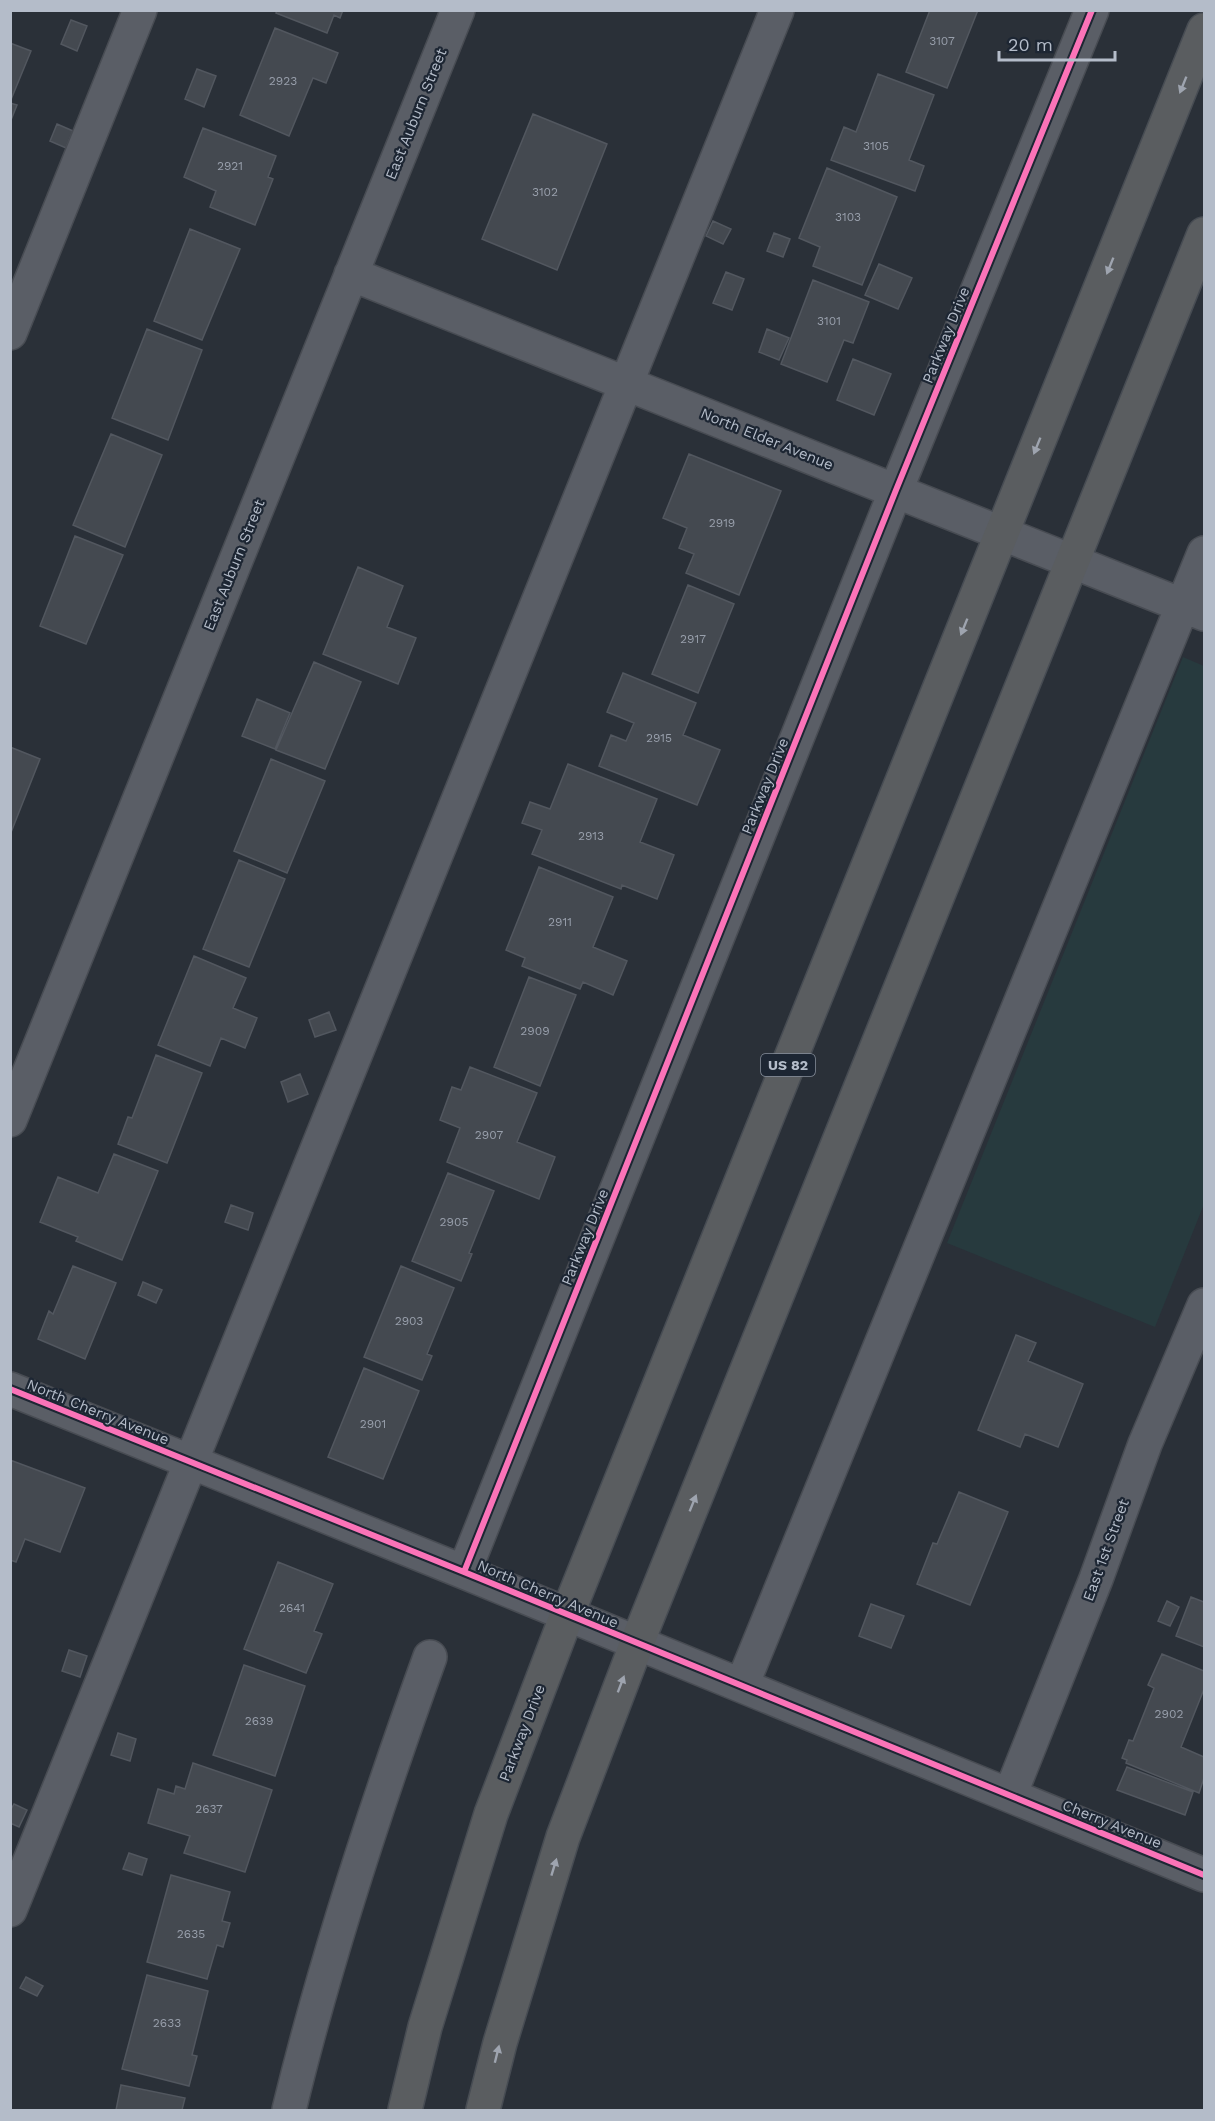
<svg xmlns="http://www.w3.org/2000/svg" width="1215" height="2121" font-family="'Work Sans',sans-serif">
  <rect width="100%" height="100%" fill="#2a3038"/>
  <path fill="#273a3e" d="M 1183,657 L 1204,666 L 1204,1204 L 1155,1327 L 947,1243 Z"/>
  <path fill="#444950" stroke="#52575f" stroke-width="1.5" d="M 277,10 L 343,10 L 340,18 L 334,15 L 327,33 L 276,13 Z
    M 930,10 L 978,10 L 947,88 L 906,72 Z
    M 71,20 L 87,26 L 77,51 L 61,44 Z
    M 275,28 L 338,53 L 326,83 L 313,78 L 289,136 L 240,115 Z
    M 10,43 L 31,51 L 10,102 Z
    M 197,69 L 216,76 L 204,107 L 185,99 Z
    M 878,74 L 934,95 L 909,160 L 924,166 L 915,191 L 831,160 L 844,127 L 856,132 Z
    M 10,103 L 17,105 L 11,120 L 10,120 Z
    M 533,114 L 607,144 L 557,270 L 482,239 Z
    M 57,124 L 73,131 L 66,148 L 50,141 Z
    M 203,128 L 276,156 L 268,177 L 273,179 L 255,225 L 210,207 L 216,191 L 184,177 Z
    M 827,168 L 897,197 L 862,285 L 813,266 L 820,247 L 799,238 Z
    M 713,221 L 731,229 L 723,244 L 706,236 Z
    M 190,229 L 240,249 L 202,340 L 154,321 Z
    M 774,233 L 790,239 L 783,257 L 767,251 Z
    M 879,264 L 912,278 L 898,309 L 865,295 Z
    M 726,272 L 744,279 L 732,310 L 713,303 Z
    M 813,280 L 869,302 L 853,343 L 844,340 L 827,382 L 781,364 Z
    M 147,329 L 202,350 L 168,440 L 112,418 Z
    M 767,329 L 789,338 L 779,360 L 759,352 Z
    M 853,359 L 891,374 L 874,415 L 837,400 Z
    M 111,434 L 162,455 L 125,547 L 73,525 Z
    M 689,454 L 781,491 L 739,595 L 686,573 L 694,554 L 679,548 L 687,528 L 663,518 Z
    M 75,536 L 123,555 L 86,644 L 40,626 Z
    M 358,567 L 403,586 L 387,627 L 416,638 L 398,684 L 323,654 Z
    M 688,585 L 734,604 L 698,693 L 652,674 Z
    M 314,662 L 361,682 L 325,769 L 276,750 Z
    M 623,673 L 696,703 L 683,735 L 720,750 L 697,805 L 599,766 L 611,735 L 626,741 L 634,723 L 607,712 Z
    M 257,699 L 290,713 L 275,749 L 242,736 Z
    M 10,747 L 40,759 L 10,835 Z
    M 271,759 L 325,781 L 287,873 L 234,851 Z
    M 568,764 L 657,799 L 640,842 L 674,855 L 657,899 L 622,885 L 621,889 L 532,854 L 542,830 L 522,823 L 530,802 L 550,809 Z
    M 239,860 L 285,879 L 249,967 L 203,949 Z
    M 539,867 L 613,897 L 593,947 L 627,961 L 613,995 L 583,982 L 580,989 L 522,966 L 525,958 L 506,950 Z
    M 194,956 L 246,978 L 233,1008 L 257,1018 L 245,1048 L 221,1038 L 210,1066 L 158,1045 Z
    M 529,977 L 576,995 L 540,1086 L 494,1067 Z
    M 329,1012 L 336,1030 L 315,1037 L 309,1020 Z
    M 156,1055 L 202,1073 L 167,1163 L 118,1144 L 128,1117 L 132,1118 Z
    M 470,1067 L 537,1093 L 517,1142 L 555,1157 L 539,1199 L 447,1162 L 460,1128 L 440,1120 L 452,1087 L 461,1090 Z
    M 300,1074 L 308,1094 L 288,1102 L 281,1082 Z
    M 114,1154 L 158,1171 L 122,1260 L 76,1241 L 78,1237 L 40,1222 L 58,1177 L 98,1193 Z
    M 448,1173 L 494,1191 L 469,1253 L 472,1254 L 461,1281 L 412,1261 Z
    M 231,1205 L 253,1213 L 248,1230 L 225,1222 Z
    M 73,1266 L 116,1283 L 85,1359 L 38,1339 L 49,1311 L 53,1314 Z
    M 401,1266 L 454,1288 L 427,1354 L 432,1356 L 422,1380 L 364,1357 Z
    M 143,1282 L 162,1290 L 156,1303 L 138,1295 Z
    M 1016,1335 L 1036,1343 L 1028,1361 L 1083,1384 L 1058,1447 L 1025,1434 L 1020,1447 L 978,1430 Z
    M 364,1368 L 419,1391 L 383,1479 L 328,1457 Z
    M 10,1460 L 85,1488 L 60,1552 L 25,1539 L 16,1562 L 10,1560 Z
    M 959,1492 L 1008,1512 L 970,1605 L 917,1584 L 933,1543 L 937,1544 Z
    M 278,1562 L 333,1584 L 314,1631 L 322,1634 L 306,1673 L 244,1649 Z
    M 1191,1597 L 1204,1602 L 1204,1647 L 1176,1636 Z
    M 1167,1601 L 1179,1607 L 1170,1626 L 1158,1621 Z
    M 871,1604 L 904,1616 L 891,1648 L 859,1636 Z
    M 69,1650 L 87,1656 L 80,1677 L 62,1671 Z
    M 1162,1654 L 1204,1671 L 1204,1689 L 1181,1747 L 1204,1757 L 1204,1778 L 1199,1793 L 1126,1763 L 1127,1760 L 1122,1758 L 1129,1740 L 1133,1741 L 1154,1688 L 1148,1685 Z
    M 244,1665 L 305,1686 L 275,1776 L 213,1755 Z
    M 118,1733 L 136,1739 L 130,1761 L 111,1755 Z
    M 193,1763 L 272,1790 L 245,1872 L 184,1853 L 190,1836 L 148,1823 L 158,1789 L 174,1794 L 176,1786 L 185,1789 Z
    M 1127,1767 L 1193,1792 L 1185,1815 L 1117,1790 Z
    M 14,1804 L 27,1810 L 19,1827 L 10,1823 L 10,1811 Z
    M 129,1853 L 147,1859 L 142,1875 L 123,1869 Z
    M 171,1875 L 230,1892 L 222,1921 L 230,1923 L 223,1947 L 217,1945 L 207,1979 L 147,1962 Z
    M 147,1975 L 208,1991 L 192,2055 L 197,2056 L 189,2086 L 122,2069 Z
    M 26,1977 L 43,1986 L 37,1996 L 20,1988 Z
    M 121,2085 L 185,2098 L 182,2110 L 116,2110 Z"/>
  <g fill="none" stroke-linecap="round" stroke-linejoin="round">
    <g stroke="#484c53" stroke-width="36">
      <path id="minor" d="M 351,274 L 1204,614
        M 10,333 L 140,10
        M 10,1120 L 458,10
        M 10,1389 L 464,1572 L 1204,1875
        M 464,1572 L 896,490 L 1092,10
        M 742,1685 L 1204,553
        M 1010,1795 L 1096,1579 L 1145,1444 L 1204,1305
        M 10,1910 L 777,10
        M 289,2110 C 326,1957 376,1806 430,1657"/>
    </g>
    <g stroke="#474c53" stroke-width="36">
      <path id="highway" d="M 405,2110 L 425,2027 L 491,1814 L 567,1615 L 1204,30
        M 483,2110 L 500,2043 L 563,1837 L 637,1643 L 1204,234"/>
    </g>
    <use href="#minor" stroke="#5a5e66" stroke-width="33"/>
    <use href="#highway" stroke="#5a5d60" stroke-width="33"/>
    <g stroke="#1d2633" stroke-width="10">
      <path id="cycleway" d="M 10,1389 L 464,1572 L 1204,1875
        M 464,1572 L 896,490 L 1092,10"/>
    </g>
    <use href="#cycleway" stroke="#fb73b8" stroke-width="6"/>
  </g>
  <defs><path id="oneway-solid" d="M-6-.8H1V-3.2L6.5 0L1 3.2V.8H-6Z" transform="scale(1.5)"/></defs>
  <g fill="#9ea4af">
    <use href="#oneway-solid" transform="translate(1183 85) rotate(112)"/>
    <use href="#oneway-solid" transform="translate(1110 266) rotate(112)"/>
    <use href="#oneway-solid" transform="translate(1037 446) rotate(112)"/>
    <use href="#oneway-solid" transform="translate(964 627) rotate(112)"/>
    <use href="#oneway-solid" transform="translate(693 1503) rotate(-68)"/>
    <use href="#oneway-solid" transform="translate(621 1684) rotate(-69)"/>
    <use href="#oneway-solid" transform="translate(554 1867) rotate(-73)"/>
    <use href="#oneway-solid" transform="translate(497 2054) rotate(-76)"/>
  </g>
  <g text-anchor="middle" stroke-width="4.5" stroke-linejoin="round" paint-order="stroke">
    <g font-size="12" fill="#989fab">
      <text x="942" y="45">3107</text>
      <text x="283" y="85">2923</text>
      <text x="876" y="150">3105</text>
      <text x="230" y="170">2921</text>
      <text x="545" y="196">3102</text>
      <text x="848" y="221">3103</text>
      <text x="829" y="325">3101</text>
      <text x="722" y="527">2919</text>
      <text x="693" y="643">2917</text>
      <text x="659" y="742">2915</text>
      <text x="591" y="840">2913</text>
      <text x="560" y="926">2911</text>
      <text x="535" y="1035">2909</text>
      <text x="489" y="1139">2907</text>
      <text x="454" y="1226">2905</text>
      <text x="409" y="1325">2903</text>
      <text x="373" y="1428">2901</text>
      <text x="292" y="1612">2641</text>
      <text x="1169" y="1718">2902</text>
      <text x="259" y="1725">2639</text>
      <text x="209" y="1813">2637</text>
      <text x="191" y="1938">2635</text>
      <text x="167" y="2027">2633</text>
    </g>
    <rect fill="#1d2633" stroke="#878f9c" stroke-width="1.5" x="761" y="1054" width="54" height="22" rx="4.5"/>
    <g font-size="14" font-weight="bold" fill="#b4bcc9">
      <text x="788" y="1070">US 82</text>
    </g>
    <g font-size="15" fill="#b4bcc9" stroke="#1d2633">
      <text transform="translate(416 114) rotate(-68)" y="5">East Auburn Street</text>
      <text transform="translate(946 335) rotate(-68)" y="5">Parkway Drive</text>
      <text transform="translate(767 439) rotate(22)" y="5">North Elder Avenue</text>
      <text transform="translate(234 565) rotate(-68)" y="5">East Auburn Street</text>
      <text transform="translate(765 786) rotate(-68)" y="5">Parkway Drive</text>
      <text transform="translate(585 1237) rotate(-68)" y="5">Parkway Drive</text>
      <text transform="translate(98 1412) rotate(22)" y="5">North Cherry Avenue</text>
      <text transform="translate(1106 1550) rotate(-70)" y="5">East 1st Street</text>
      <text transform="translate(548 1594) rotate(23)" y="5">North Cherry Avenue</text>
      <text transform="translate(522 1733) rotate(-69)" y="5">Parkway Drive</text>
      <text transform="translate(1112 1824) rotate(22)" y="5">Cherry Avenue</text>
    </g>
  </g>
  <rect width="1215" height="2121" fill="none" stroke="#b4bcc9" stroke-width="24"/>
  <path d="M999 51v9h116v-9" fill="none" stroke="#b4bcc9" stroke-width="3"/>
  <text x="1008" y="51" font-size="18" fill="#b4bcc9" stroke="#1d2633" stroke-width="4.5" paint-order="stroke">20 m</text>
</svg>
